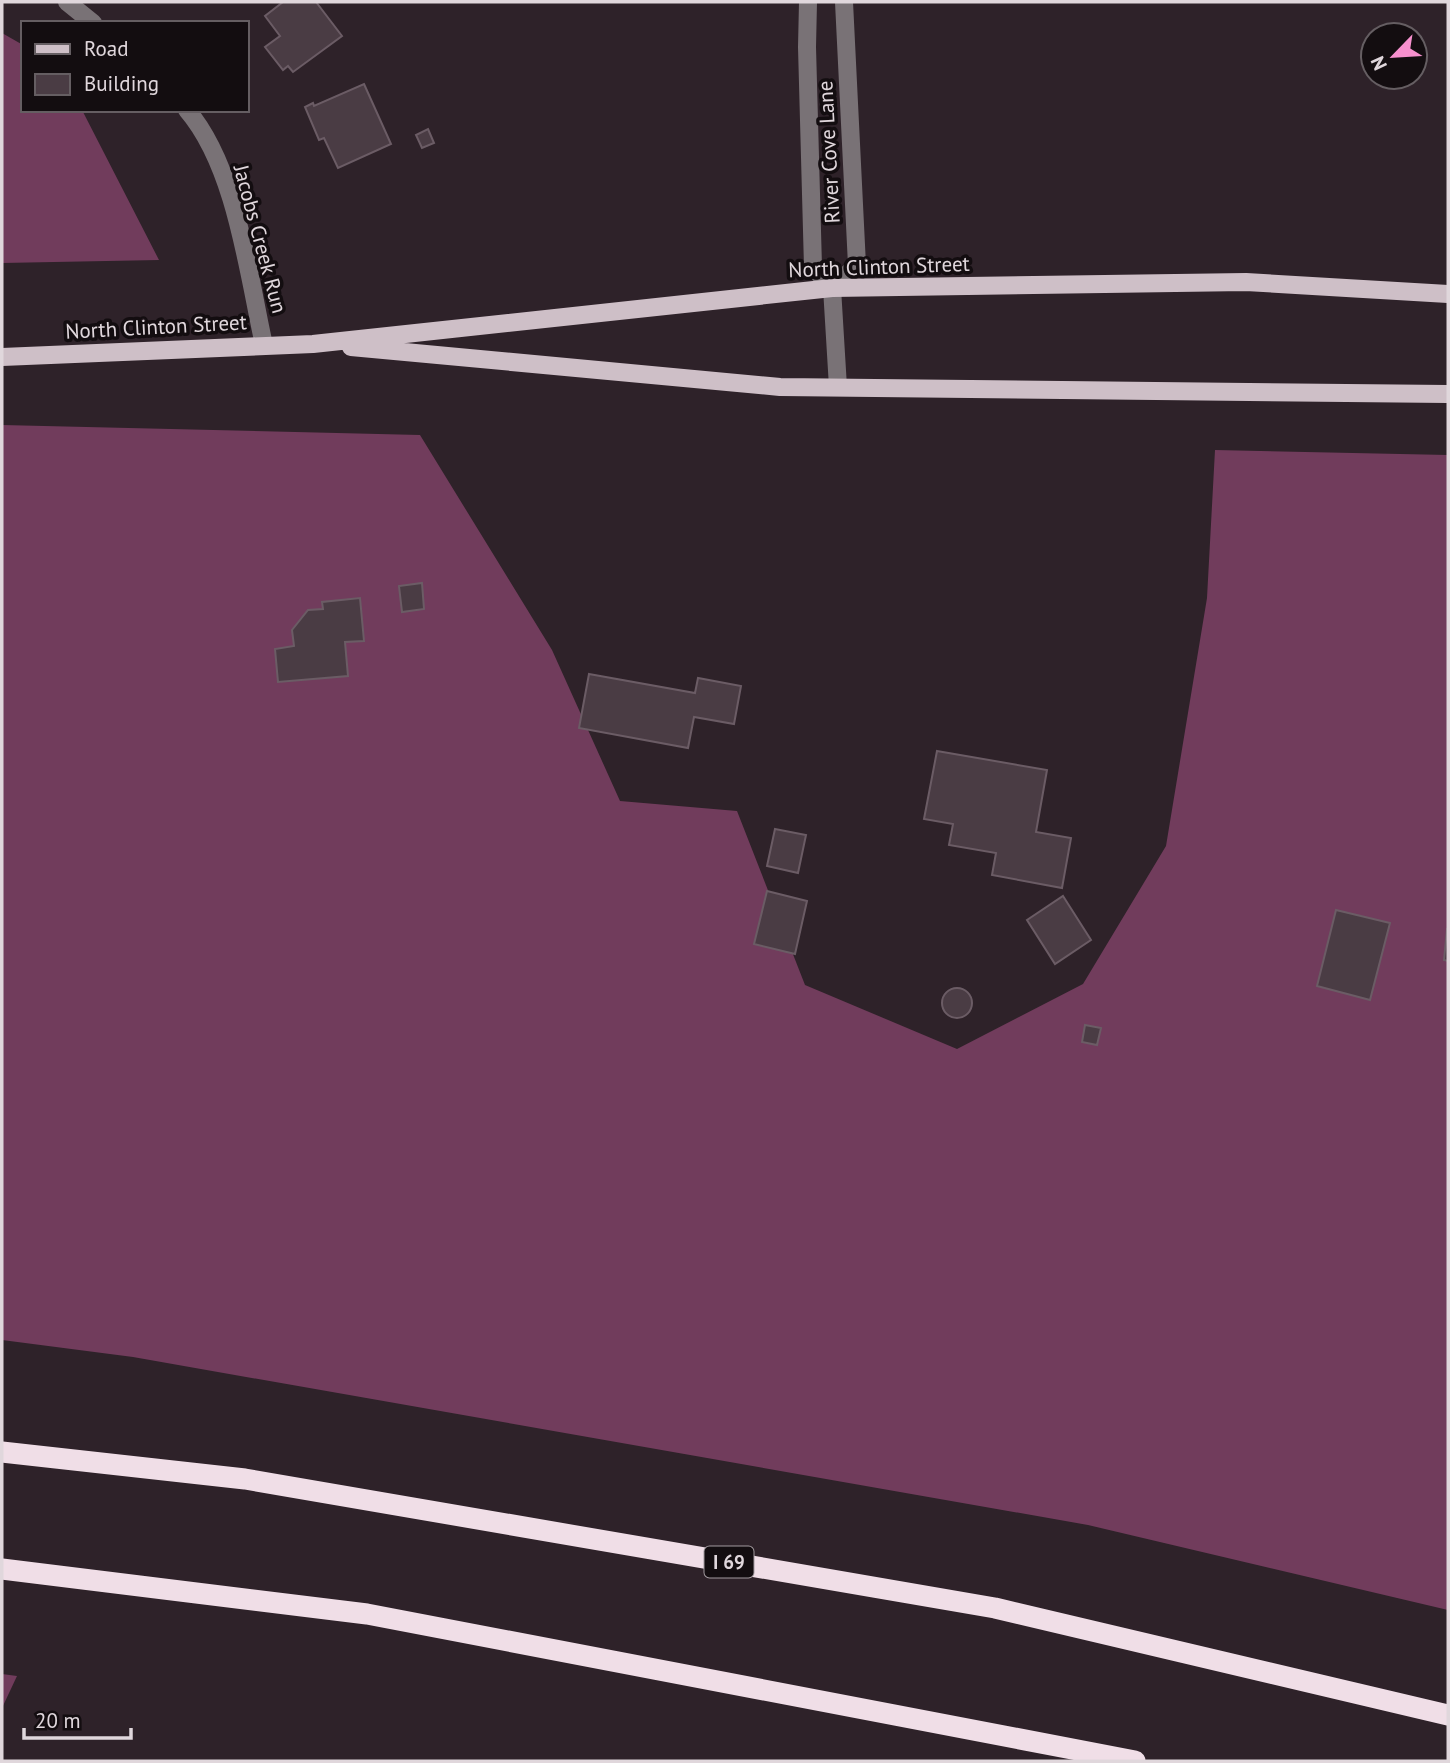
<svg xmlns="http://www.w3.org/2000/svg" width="1450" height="1763" font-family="'PT Sans',sans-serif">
  <rect width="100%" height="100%" fill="#2e2229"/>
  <path fill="#713c5c" d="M 2,33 L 23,45 L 23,110 L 82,110 L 159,260 L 2,263 Z
    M 2,425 L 420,435 L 552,650 L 620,801 L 737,811 L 805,985 L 957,1049 L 1083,984 L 1166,846 L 1207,598 L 1215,450 L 1448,455 L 1448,1610 L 1088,1525 L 133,1357 L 2,1340 Z
    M 2,1674 L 17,1676 L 2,1708 Z"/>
  <path fill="#4a3c44" stroke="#6b5c65" stroke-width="2" d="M 283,2 L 316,2 L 342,36 L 293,72 L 288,66 L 283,70 L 265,47 L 280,36 L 265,16 Z
    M 364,84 L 391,144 L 338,168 L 324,138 L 319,140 L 305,107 L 313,103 L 314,106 Z
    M 428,129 L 434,143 L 422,148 L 416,135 Z
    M 422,583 L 424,609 L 402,612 L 399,586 Z
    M 360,598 L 364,641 L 345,642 L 348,676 L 278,682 L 275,649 L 294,646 L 292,630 L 308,610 L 323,609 L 322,602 Z
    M 589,674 L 695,693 L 698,678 L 741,686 L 734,724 L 694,717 L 688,748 L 579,728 Z
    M 937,751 L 1047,770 L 1036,832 L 1071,838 L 1062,888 L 992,875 L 996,853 L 949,845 L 953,824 L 924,819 Z
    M 775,829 L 806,835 L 798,873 L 767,866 Z
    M 767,891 L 807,901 L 795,954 L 754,944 Z
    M 1063,896 L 1091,940 L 1055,964 L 1027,920 Z
    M 1336,910 L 1390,923 L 1370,1000 L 1317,986 Z
    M 1447,929 L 1448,929 L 1448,961 L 1444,960 Z
    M942 1003a15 15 0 1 1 30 0a15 15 0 1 1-30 0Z
    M 1085,1025 L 1101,1028 L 1097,1045 L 1082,1042 Z"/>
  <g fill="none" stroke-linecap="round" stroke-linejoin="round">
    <path stroke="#797276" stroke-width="18" d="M 67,2 L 93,23
      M 808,2 L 807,47 L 813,267 L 832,288 L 838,387
      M 187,110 C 236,167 248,273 264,345
      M 832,288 L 857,265 L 844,2"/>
    <path stroke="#cebfc7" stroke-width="18" d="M 351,347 L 780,387 L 1448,394
      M 2,357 L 313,344 L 832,288 L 1246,282 L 1448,294"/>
    <path stroke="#f0dee7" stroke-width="21" d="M 2,1452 L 245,1479 L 995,1608 L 1448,1715
      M 2,1569 L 367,1614 L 1135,1761"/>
  </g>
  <g text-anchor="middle" stroke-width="7" stroke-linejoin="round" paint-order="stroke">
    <rect fill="#130d10" stroke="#a29a9f" stroke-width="2" x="704.5" y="1546.5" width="49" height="31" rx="5"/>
    <g font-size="19" font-weight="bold" fill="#e0d7dc">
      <text x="729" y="1569">I 69</text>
    </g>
    <g font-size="21" fill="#e0d7dc" stroke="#130d10">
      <text transform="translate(829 152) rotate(-93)" y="7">River Cove Lane</text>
      <text transform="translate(260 239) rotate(75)" y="7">Jacobs Creek Run</text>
      <text transform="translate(879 267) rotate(-2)" y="7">North Clinton Street</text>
      <text transform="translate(156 327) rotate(-3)" y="7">North Clinton Street</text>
    </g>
  </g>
  <rect width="1450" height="1763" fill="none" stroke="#e0d7dc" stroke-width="7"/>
  <rect x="21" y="21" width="228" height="91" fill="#130d10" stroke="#655e62" stroke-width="2"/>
  <rect x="35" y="44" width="35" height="10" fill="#cebfc7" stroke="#655e62" stroke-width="2"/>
  <text x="84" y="56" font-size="21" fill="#e0d7dc">Road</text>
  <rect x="35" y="74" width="35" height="21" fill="#4a3c44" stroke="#655e62" stroke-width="2"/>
  <text x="84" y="91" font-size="21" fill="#e0d7dc">Building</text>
  <g transform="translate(1394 56) rotate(245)"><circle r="33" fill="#130d10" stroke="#655e62" stroke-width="2"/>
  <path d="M0-5L12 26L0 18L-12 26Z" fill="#f790ce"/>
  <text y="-10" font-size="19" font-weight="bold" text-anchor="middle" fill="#e0d7dc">N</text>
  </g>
  <path d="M24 1728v10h107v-10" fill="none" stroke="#e0d7dc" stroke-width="3.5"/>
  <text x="35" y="1728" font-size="21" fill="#e0d7dc" stroke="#130d10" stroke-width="5" paint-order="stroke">20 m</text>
</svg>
